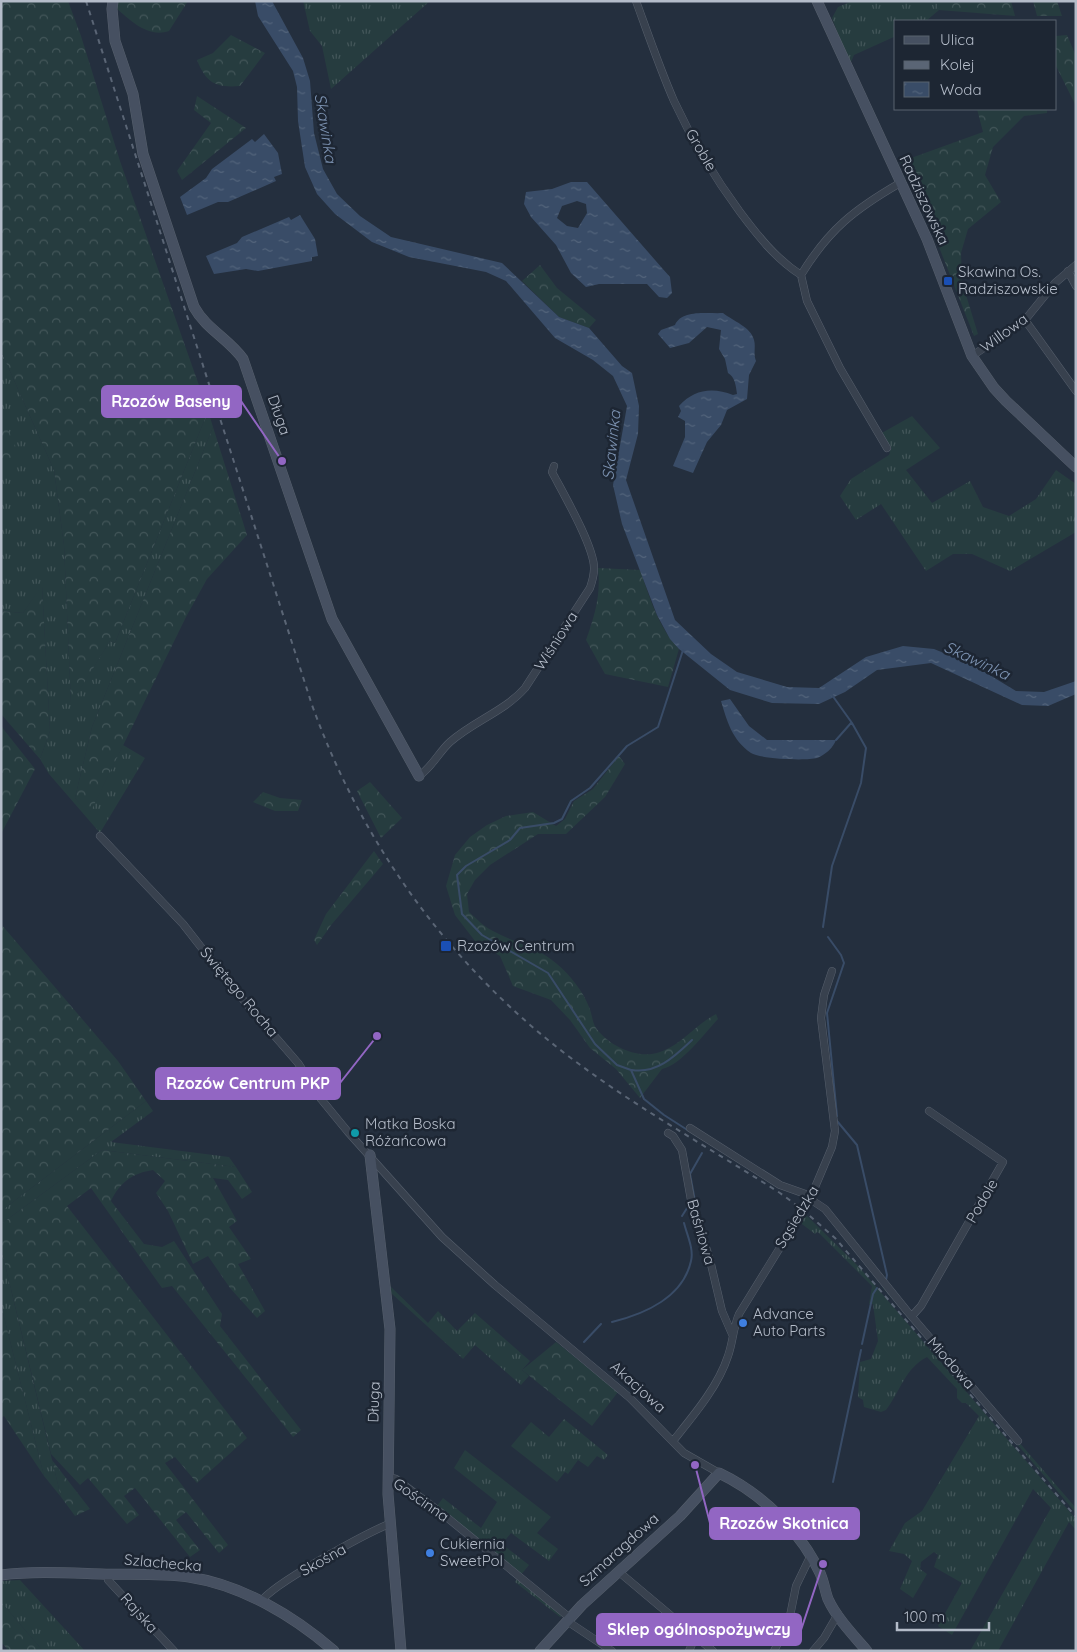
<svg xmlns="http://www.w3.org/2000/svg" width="1077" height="1652" font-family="Quicksand,sans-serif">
  <defs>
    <pattern id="grass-tufts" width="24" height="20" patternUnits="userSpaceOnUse" patternTransform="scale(1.25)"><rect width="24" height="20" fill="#263c3f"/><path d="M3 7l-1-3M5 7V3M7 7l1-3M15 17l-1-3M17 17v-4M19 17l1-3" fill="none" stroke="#435659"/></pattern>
    <pattern id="forest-crowns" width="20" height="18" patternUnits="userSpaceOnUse" patternTransform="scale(1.25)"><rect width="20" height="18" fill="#263c3f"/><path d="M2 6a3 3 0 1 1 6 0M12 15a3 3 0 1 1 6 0" fill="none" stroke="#435659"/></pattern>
    <pattern id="water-ripples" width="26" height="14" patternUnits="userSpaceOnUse" patternTransform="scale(1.25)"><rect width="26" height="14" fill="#394c67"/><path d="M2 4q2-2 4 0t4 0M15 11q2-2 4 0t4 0" fill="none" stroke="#53647b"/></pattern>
  </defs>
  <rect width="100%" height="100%" fill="#242f3e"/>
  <path fill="url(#grass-tufts)" d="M 303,1 L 430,1 L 331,89 L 322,46 L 310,31 Z
    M 852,1 L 936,1 L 939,10 L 926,21 L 896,21 L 896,36 L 854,55 L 851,62 L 846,55 L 832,18 L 838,7 Z
    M 1,351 L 54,470 L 64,545 L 71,703 L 110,641 L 115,643 L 208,411 L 213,427 L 92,727 L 75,798 L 89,814 L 123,745 L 145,758 L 100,833 L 49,774 L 40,759 L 50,731 L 42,586 L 23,613 L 1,611 Z
    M 912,416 L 940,448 L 906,470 L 932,503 L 970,481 L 983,507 L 1009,516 L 1036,499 L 1056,470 L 1076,484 L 1076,532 L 1010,571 L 972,554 L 953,554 L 926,571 L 881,504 L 856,520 L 840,496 L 851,479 L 889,455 L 890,452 L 880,434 Z
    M 146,1101 L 153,1111 L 111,1142 L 229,1157 L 236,1167 L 102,1150 L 1,1224 L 1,1211 Z
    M 804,1213 L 859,1267 L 1076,1519 L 1076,1530 L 1069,1522 L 998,1651 L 970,1651 L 1051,1508 L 1033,1489 L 952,1635 L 938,1626 L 962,1583 L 934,1567 L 938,1555 L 934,1552 L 921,1562 L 920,1569 L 927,1574 L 913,1598 L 900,1589 L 912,1561 L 904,1554 L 889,1551 L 905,1523 L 922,1511 L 979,1416 L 966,1403 L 962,1403 L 957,1398 L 957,1389 L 927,1357 C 905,1368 900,1392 886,1410 L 881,1412 L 864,1407 L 863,1400 L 858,1397 L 860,1362 L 871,1359 L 878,1341 L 873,1304 L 869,1304 L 872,1286 L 819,1233 L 817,1232 L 815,1234 L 798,1221 Z
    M 1,1248 L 61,1497 L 44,1476 L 1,1305 Z
    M 390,1286 L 428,1323 L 438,1311 L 457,1331 L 475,1313 L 530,1361 L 522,1370 L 529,1376 L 521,1385 L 475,1345 L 463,1359 L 391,1293 Z
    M 884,1286 L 1076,1508 L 1076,1513 L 882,1287 Z
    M 564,1419 L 608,1455 L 604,1460 L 597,1456 L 588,1467 L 578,1460 L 568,1474 L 565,1472 L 557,1482 L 511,1446 L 531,1422 L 549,1437 Z
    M 465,1450 L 551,1517 L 537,1533 L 558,1549 L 549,1561 L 511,1533 L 502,1544 L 529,1565 L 520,1576 L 436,1507 L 443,1498 L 481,1528 L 497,1502 L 454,1468 Z
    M 517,1579 L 562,1615 L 560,1617 L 515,1582 Z
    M 20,1580 L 85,1651 L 43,1651 L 1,1602 L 1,1581 Z"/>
  <path fill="url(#forest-crowns)" d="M 1,1 L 68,1 L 81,36 L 120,161 L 208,411 L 115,643 L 110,641 L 71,704 L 64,545 L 54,470 L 1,351 Z
    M 119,1 L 188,1 L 169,31 C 148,38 131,21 116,8 Z
    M 936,1 L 1011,1 L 1015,16 L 939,10 Z
    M 1033,1 L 1057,1 L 1062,16 L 1037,16 Z
    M 231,35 L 265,53 L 240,86 C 216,88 206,83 197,60 L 213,53 Z
    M 1067,35 L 1076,56 L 1076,106 L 1056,66 L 1056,36 Z
    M 197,96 L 246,128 L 182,180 L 177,171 L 211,123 L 194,110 Z
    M 977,109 L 1047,109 L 1047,113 L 1024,116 L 993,147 L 985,175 L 1001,202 L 968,229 L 961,253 L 962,282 L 978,334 L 974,336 L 915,186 L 900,162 L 983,132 Z
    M 540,265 L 557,288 L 596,320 L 589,328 L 559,317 L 522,281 Z
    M 1,413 L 18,452 L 6,468 L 1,457 Z
    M 213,427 L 247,535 L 207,579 L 186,617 L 89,815 L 75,798 L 92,727 Z
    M 598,568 L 640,570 C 650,598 658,627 679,649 L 668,687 L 605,674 L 586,640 C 595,615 601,594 598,568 Z
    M 42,585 L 50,731 L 40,759 L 1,714 L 1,611 L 23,613 Z
    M 1,726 L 35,769 L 1,834 Z
    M 619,756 L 625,764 L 605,797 L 566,834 L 538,834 L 490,865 L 475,880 L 467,894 L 469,912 C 477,919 484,927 493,931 C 515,943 538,947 557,964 C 570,975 583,991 589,1007 C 592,1013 592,1022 596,1028 C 609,1046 638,1060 660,1052 C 683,1044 695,1025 716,1014 L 718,1019 C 705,1033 680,1066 662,1069 L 640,1098 L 616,1069 L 590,1048 L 570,1020 L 551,1000 L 513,986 L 500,956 L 475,941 L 455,915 L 446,886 L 455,855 L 470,837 L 487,825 L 506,816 L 533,812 L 556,826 L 565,819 L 574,801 L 593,789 Z
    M 370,782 L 402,818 L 381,838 L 357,791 Z
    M 263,792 L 280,798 L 302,800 L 298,811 L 275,811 L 253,802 Z
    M 374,851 L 383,864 L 332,924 L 317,945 L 314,940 L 326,914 Z
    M 1,924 L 118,1061 L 146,1101 L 1,1211 Z
    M 102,1150 L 236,1167 L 252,1192 L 242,1199 L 228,1180 L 213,1178 L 237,1221 L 229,1227 L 251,1259 L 238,1264 L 265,1311 L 257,1318 L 230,1288 L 208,1256 L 193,1264 L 168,1211 L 156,1193 L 165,1181 L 153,1170 C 133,1173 120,1182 111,1201 L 144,1244 L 162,1247 L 174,1241 L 222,1314 L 220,1326 L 301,1430 L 293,1437 L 172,1286 L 162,1288 L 91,1188 L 67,1206 L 247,1438 L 197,1483 L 175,1457 L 165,1463 L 228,1545 L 219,1553 L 186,1512 L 176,1520 L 200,1550 L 190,1557 L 135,1488 L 124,1496 L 139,1515 L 127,1524 L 88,1478 L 80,1485 L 51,1454 L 1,1248 L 1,1224 Z
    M 1,1305 L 44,1476 L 4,1416 L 1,1418 Z
    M 556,1342 L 618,1392 L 592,1426 L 522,1370 Z
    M 52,1460 L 90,1509 L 75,1516 L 61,1497 Z
    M 1,1602 L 43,1651 L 5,1651 L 7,1649 L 1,1642 Z"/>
  <path fill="url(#water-ripples)" fill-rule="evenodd" d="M 255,1 L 272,1 L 303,58 L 310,81 L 314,133 L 323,169 L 337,194 L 360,216 L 391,237 L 502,263 L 559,317 L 589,328 L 622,366 L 632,373 L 639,406 L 638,434 L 626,480 L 675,620 L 711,654 L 737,672 L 787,687 L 819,688 L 866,657 L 903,646 L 934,649 L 973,665 L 1016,691 L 1044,692 L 1076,681 L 1076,694 L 1048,706 L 1022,705 L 931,663 L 877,670 L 845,692 L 819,704 L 772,703 L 730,690 L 679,649 L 670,639 L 657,615 L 622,524 L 613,485 L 627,406 L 613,376 L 593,360 L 555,338 L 506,281 L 486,272 L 409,257 L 372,242 L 335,214 L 317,194 L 305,167 L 298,121 L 297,87 L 293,71 L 258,16 Z
    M 264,134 L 278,153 L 282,174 L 274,177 L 276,181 L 228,202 L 218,202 L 187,215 L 180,197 L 206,178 L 212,169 L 252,139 L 255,142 Z
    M 571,182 L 587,182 L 662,268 L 670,277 L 672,293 L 667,298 L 659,297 L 647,284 L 599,284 L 586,287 L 571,273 L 556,245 L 531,217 L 524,204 L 526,192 L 552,189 ZM 577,201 L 586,204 L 587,213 L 578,228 L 567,226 L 557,218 L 562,206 Z
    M 300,215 L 315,239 L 318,256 L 312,257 L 312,261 L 258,271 L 246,269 L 214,274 L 206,256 L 237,243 L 242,237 L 289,217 L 291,220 Z
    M 723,313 C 733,321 751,327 754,340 C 756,347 753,353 756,361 L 749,375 L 747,399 L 727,410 L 721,425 L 707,442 L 693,473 L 673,466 L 685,437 L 685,421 L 678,417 L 681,411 L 679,406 C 694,389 713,387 733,395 L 737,394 C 736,386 735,377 728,373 L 725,359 L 719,349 L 721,330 L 707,327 L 689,343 L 670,348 L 658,334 L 661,330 L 675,325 C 682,309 708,314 723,313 Z
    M 730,699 L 749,726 L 767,740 L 836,740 C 833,748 825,755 817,758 C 806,761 760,759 751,753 C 732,740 727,721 721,701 Z"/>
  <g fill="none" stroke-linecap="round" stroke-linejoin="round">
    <path stroke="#394c67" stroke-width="2" d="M 683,650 L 658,727 L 627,746 L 590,788 L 571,801 L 562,819 L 554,823 L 520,828 L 510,840 L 466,866 L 457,875 L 462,914 L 482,935 L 548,973 L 595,1044 L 617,1065 L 631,1070 L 644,1099 L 664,1115 L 689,1131
      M 836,740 L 851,723
      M 823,927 L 832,866 L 861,783 L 866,748 L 852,723 L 832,695
      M 828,937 L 841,955 L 844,963 L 827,1013 L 837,1116
      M 632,1070 C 657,1074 675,1056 692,1040
      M 837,1121 L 857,1145 L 887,1275 L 886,1280
      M 695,1201 L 690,1174 L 702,1153
      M 682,1216 L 689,1205
      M 612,1322 C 645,1314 683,1297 691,1261 C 694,1249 687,1235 684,1223
      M 584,1342 L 601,1324
      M 862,1344 L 873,1294 L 877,1288
      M 833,1482 L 861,1350"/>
    <g stroke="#565f6c" stroke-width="8">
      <path id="street" d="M 636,1 C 648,34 660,69 674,101 C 692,140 715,178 740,212 C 758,236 776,259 801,275 C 829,229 855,209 900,183
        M 1068,271 L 1076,286
        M 801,275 L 807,301 L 840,368 L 887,448
        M 1025,320 L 1076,391
        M 972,356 L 1025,320 L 1055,283 L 1076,265
        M 419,776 C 432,767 439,752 450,742 C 474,721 505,711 525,688 L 590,588 C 592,582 594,576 594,569 C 595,548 563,493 552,472 L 554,466
        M 100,836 L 183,924 L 233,988 L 298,1063 L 321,1099 L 348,1132 L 442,1237 L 495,1285 L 630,1398 L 684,1453 L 719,1473
        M 690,1128 L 780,1185 L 811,1196
        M 668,1133 L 673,1136 L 682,1150 L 691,1200 L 710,1260 L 722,1311 L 732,1334
        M 810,1199 L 825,1209 L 907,1311 L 1018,1441
        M 912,1316 L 921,1306 L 1003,1162 L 929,1111
        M 673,1441 C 693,1416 718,1387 728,1356 C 733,1342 733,1328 739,1314 L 810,1199 L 832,1147 L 835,1131 L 821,1018 L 824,995 L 832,971
        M 388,1477 L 396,1479 L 444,1515 L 570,1618
        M 619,1572 L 713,1651
        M 108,1574 L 108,1580 L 174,1651
        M 261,1602 C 270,1585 367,1533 389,1524
        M 567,1621 L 612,1651
        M 689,1651 L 696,1635
        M 774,1651 L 789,1621 L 796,1586 L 810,1557
        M 813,1651 L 824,1638 L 838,1614"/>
    </g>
    <g stroke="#565f6c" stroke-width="11">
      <path id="secondary" d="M 113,1 L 112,9 L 115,41 L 133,94 L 143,154 L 194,307 C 206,329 229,339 243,359 L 332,619 L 419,776
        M 817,1 L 927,239 L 972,356 L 994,388 L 1006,401 L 1076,467
        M 370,1155 L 390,1329 L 388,1494 L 401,1651
        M 1,1575 C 33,1571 68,1573 101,1574 C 130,1575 160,1573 189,1577 C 242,1585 294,1616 334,1651
        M 540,1651 L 582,1605 L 680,1516 L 719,1473 C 761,1493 800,1530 820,1573 C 824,1582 825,1591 828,1599 C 836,1617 854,1636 867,1651"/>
    </g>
    <use href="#street" stroke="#38414e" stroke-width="7"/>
    <use href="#secondary" stroke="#465061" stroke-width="10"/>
    <path stroke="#5a6575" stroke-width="2" stroke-dasharray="5 5" stroke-linecap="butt" d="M 86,1 L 312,705 C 364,849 455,973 579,1064 C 642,1111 713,1150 780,1193 L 803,1210 L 835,1238 L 1076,1517"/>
  </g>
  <g fill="#1a4fb4" stroke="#1d2633" stroke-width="2">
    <rect x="943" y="276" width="10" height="10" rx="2.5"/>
    <rect x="440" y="940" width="12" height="12" rx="2.5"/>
  </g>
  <circle fill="#0f9aa8" stroke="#1d2633" stroke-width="2" cx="355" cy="1133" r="5"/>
  <g fill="#3f7fe0" stroke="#1d2633" stroke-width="2">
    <circle cx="743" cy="1323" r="5"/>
    <circle cx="430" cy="1553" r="5"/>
  </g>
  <g text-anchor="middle" stroke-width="5" stroke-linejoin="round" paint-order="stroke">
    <g font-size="15" fill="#b4bcc9" stroke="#1d2633">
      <text transform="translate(701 150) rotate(60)" y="5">Groble</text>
      <text transform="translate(924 200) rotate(65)" y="5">Radziszowska</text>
      <text transform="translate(1004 333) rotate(-36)" y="5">Willowa</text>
      <text transform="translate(279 415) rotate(71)" y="5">Długa</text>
      <text transform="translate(556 641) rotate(-57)" y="5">Wiśniowa</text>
      <text transform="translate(239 992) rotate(50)" y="5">Świętego Rocha</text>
      <text transform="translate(982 1201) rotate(-60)" y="5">Podole</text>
      <text transform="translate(797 1217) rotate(-59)" y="5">Sąsiedzka</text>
      <text transform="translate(701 1232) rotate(74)" y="5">Baśniowa</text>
      <text transform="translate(951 1363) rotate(49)" y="5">Miodowa</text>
      <text transform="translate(638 1387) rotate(42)" y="5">Akacjowa</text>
      <text transform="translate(374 1402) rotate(-88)" y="5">Długa</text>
      <text transform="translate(421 1500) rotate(35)" y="5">Gościnna</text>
      <text transform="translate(619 1550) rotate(-42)" y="5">Szmaragdowa</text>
      <text transform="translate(323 1560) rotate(-29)" y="5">Skośna</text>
      <text transform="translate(163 1563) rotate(5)" y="5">Szlachecka</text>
      <text transform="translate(139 1613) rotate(48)" y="5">Rajska</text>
    </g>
    <g font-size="15" fill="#b4bcc9" stroke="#1d2633" text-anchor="start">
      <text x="958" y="277">Skawina Os.<tspan x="958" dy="17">Radziszowskie</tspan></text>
      <text x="457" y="951">Rzozów Centrum</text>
      <text x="365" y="1129">Matka Boska<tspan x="365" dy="17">Różańcowa</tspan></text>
      <text x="753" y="1319">Advance<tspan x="753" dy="17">Auto Parts</tspan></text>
      <text x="440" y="1549">Cukiernia<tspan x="440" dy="17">SweetPol</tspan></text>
    </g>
    <g font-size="16" font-style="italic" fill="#7c92b1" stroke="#1d2633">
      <text transform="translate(326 128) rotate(81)" y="6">Skawinka</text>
      <text transform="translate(611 445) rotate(-84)" y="6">Skawinka</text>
      <text transform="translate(977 660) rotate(25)" y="6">Skawinka</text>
    </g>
  </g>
  <path fill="none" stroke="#9266c3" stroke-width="2" d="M282 461L241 401M377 1036L340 1083M695 1465L710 1523M823 1564L801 1630"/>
  <g fill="#9266c3" stroke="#1d2633" stroke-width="2">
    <circle cx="282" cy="461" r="5"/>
    <circle cx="377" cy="1036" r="5"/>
    <circle cx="695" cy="1465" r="5"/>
    <circle cx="823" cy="1564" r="5"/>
  </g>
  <g fill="#9266c3" stroke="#9266c3" stroke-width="2">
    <rect x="102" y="386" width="139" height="31" rx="5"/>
    <rect x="156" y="1068" width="184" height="31" rx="5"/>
    <rect x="710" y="1508" width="149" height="31" rx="5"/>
    <rect x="597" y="1614" width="204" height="31" rx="5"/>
  </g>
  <g font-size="16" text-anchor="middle" font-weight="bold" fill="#fff">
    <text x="171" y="407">Rzozów Baseny</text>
    <text x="248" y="1089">Rzozów Centrum PKP</text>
    <text x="784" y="1529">Rzozów Skotnica</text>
    <text x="699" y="1635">Sklep ogólnospożywczy</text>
  </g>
  <rect width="1077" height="1652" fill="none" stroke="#b4bcc9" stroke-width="5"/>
  <rect x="894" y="20" width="162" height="90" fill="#1d2633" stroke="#59626f"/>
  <rect x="904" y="36" width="25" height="8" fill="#465061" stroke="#59626f"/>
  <text x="940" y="45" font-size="15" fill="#b4bcc9">Ulica</text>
  <rect x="904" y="61" width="25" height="8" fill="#5a6575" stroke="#59626f"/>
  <text x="940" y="70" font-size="15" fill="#b4bcc9">Kolej</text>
  <rect x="904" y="82" width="25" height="15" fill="url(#water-ripples)" stroke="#59626f"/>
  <text x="940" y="95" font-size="15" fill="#b4bcc9">Woda</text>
  <path d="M897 1622v8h92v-8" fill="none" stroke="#b4bcc9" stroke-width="2.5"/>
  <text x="904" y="1622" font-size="15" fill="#b4bcc9" stroke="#1d2633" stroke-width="4" paint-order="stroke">100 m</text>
</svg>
